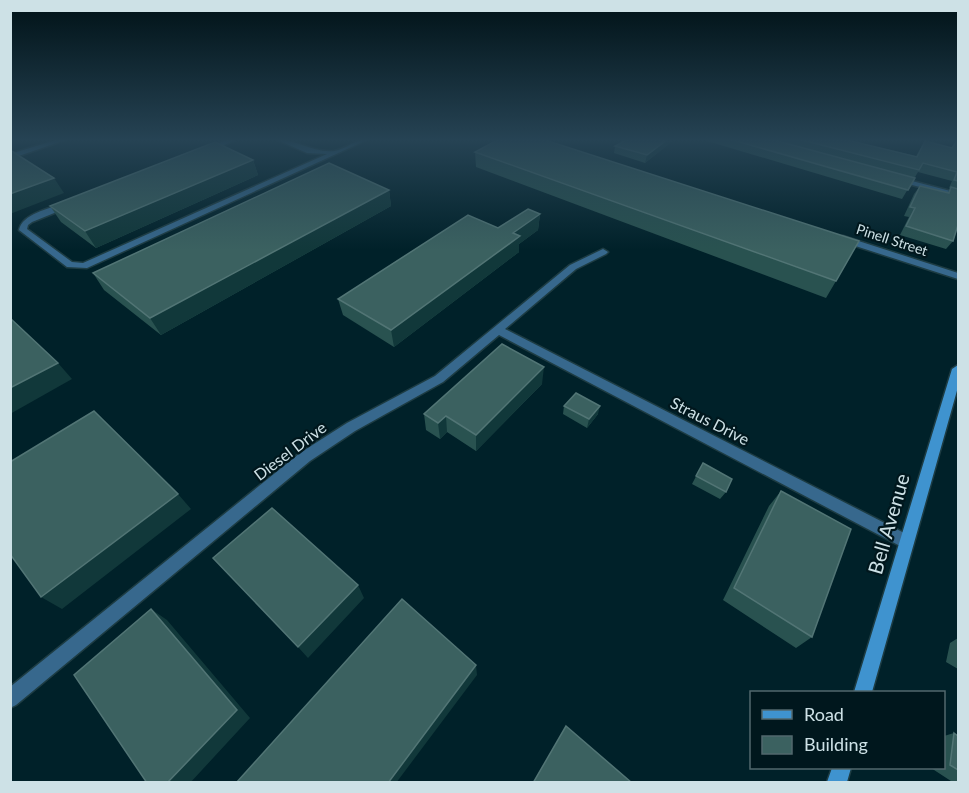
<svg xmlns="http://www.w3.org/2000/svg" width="969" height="793" font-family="Lato,sans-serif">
  <rect width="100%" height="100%" fill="#002129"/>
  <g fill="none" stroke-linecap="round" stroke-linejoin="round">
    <g stroke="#1d3c43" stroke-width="3">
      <path id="street" d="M 59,139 L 68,139 L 10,159 L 10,154 Z
        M 229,139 L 238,139 L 208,152 L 201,150 Z
        M 275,139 C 295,139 313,153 334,151 C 347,149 356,138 369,139 L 87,268 L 67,267 L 19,230 C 22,214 49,209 63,203 L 69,203 L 69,207 L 32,222 L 28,225 L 27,229 L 72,262 L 83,263 L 327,154 L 307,153 Z
        M 893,176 L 958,193 L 958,197 L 893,180 Z
        M 843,236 L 958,273 L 958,279 L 840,241 L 840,237 Z
        M 603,249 L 608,252 L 606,254 L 576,269 L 505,329 L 912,537 L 914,542 L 912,547 L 907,549 L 902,547 L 499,335 L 443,382 L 355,431 L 310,461 L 16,705 L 10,708 L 10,687 L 300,453 L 347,423 L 435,376 L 570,265 Z"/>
    </g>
    <g stroke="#1d3c43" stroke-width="3">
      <path id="secondary" d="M 958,365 L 958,387 L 872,692 L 854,692 L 952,369 Z
        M 832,768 L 851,768 L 847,782 L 827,782 Z"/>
    </g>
    <use href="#street" fill="#37688d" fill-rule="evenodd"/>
    <use href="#secondary" fill="#3f93cf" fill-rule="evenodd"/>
  </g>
  <path fill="#295250" d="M 628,139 L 675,139 L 645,163 L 614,153 L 615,146 Z
    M 708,139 L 843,139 L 916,156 L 925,141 L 952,148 L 958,139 L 958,225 L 953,241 L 946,249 L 900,235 L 909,217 L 904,216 L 914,194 L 920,186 L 947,193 L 951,189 L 949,188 L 952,181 L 918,172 L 902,199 L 707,141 Z
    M 475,152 L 836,281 L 826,298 L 476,167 Z
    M 253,160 L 258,175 L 96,248 L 61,222 L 50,206 Z
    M 389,190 L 391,206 L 161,335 L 104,290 L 93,273 Z
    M 540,214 L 538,230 L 519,244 L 519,252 L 394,347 L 343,315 L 338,299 L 498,228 Z
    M 542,384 L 476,451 L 447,432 L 440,439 L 426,430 L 424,414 Z
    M 564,406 L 598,414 L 587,428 L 563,414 Z
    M 703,463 L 726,492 L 720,499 L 692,484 Z
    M 781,491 L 812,637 L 796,648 L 723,600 L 769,506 Z
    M 958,638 L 958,669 L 946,662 L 950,643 Z
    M 954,733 L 958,736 L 958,783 L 954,783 L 931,768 L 944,768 L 944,736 Z"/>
  <path fill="#11383a" d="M 668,139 L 675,139 L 645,163 L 647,155 Z
    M 253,160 L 258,175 L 96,248 L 85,231 Z
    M 54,178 L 64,193 L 10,214 L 10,194 Z
    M 389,190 L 391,206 L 161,335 L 150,318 Z
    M 540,214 L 538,230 L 519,244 L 519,252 L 394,347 L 391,330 L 513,233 Z
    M 58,363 L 72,379 L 10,414 L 10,388 Z
    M 544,367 L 542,384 L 476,451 L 476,435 Z
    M 600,406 L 598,414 L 587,428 L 589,419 Z
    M 446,416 L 447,432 L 440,439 L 438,423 Z
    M 178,494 L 191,509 L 62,609 L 41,597 Z
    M 358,585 L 364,598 L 308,658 L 298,647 Z
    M 151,609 L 167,620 L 250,718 L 190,783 L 167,783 Z
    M 476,665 L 477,675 L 396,783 L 388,783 Z"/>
  <path fill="#3b6160" stroke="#527575" stroke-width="1.5" d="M 499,139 L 542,139 L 859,241 L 836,281 L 475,152 Z
    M 628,139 L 668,139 L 647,155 L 615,146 Z
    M 729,139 L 770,139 L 915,178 L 908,190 Z
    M 798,139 L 843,139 L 917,157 L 925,141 L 952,148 L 958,139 L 958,181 L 954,180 L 957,172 L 923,163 L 919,170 Z
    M 215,142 L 253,160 L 85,231 L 50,206 Z
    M 10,150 L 54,178 L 10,194 Z
    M 329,163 L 389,190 L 150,318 L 93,273 Z
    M 920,186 L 949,193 L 951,187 L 958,189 L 958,225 L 953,241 L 906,226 L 915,208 L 910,207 Z
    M 528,209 L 540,214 L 513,233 L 520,236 L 391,330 L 338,299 L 468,215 L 498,228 Z
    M 10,318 L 58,363 L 10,388 Z
    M 502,344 L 544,367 L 476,435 L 446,416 L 438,423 L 424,414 Z
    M 576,393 L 600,406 L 589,419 L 564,406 Z
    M 94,411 L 178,494 L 41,597 L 10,554 L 10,462 Z
    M 703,463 L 732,479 L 726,492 L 696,476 Z
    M 781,491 L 851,529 L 812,637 L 734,588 Z
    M 272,508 L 358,585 L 298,647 L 213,558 Z
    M 402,599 L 476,665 L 388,783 L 236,783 Z
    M 151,609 L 237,710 L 167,783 L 147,783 L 74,675 Z
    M 566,726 L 632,783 L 533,783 Z
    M 954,733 L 958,736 L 958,770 L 950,765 Z"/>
  <linearGradient id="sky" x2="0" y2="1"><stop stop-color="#001217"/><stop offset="0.56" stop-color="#264354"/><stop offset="1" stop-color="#264354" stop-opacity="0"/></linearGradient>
  <rect width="969" height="250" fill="url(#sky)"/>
  <g text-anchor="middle" stroke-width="4.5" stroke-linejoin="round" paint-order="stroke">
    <g font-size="14" fill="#cde1e6" stroke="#00171d">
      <text transform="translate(892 240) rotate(18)" y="5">Pinell Street</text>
    </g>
    <g font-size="16" fill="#cde1e6" stroke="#00171d">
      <text transform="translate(710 421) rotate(27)" y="6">Straus Drive</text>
      <text transform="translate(290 451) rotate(-37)" y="6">Diesel Drive</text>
    </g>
    <g font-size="20" fill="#cde1e6" stroke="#00171d">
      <text transform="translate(889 524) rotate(-74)" y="7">Bell Avenue</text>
    </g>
  </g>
  <rect width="969" height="793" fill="none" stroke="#cde1e6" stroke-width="24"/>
  <rect x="750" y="691" width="195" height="78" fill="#00171d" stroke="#52686d" stroke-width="1.5"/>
  <rect x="762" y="710" width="30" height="9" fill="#3f93cf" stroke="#52686d" stroke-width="1.5"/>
  <text x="804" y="721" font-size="18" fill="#cde1e6">Road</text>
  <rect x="762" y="736" width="30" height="18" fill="#3b6160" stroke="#52686d" stroke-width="1.5"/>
  <text x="804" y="751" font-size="18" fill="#cde1e6">Building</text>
</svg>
